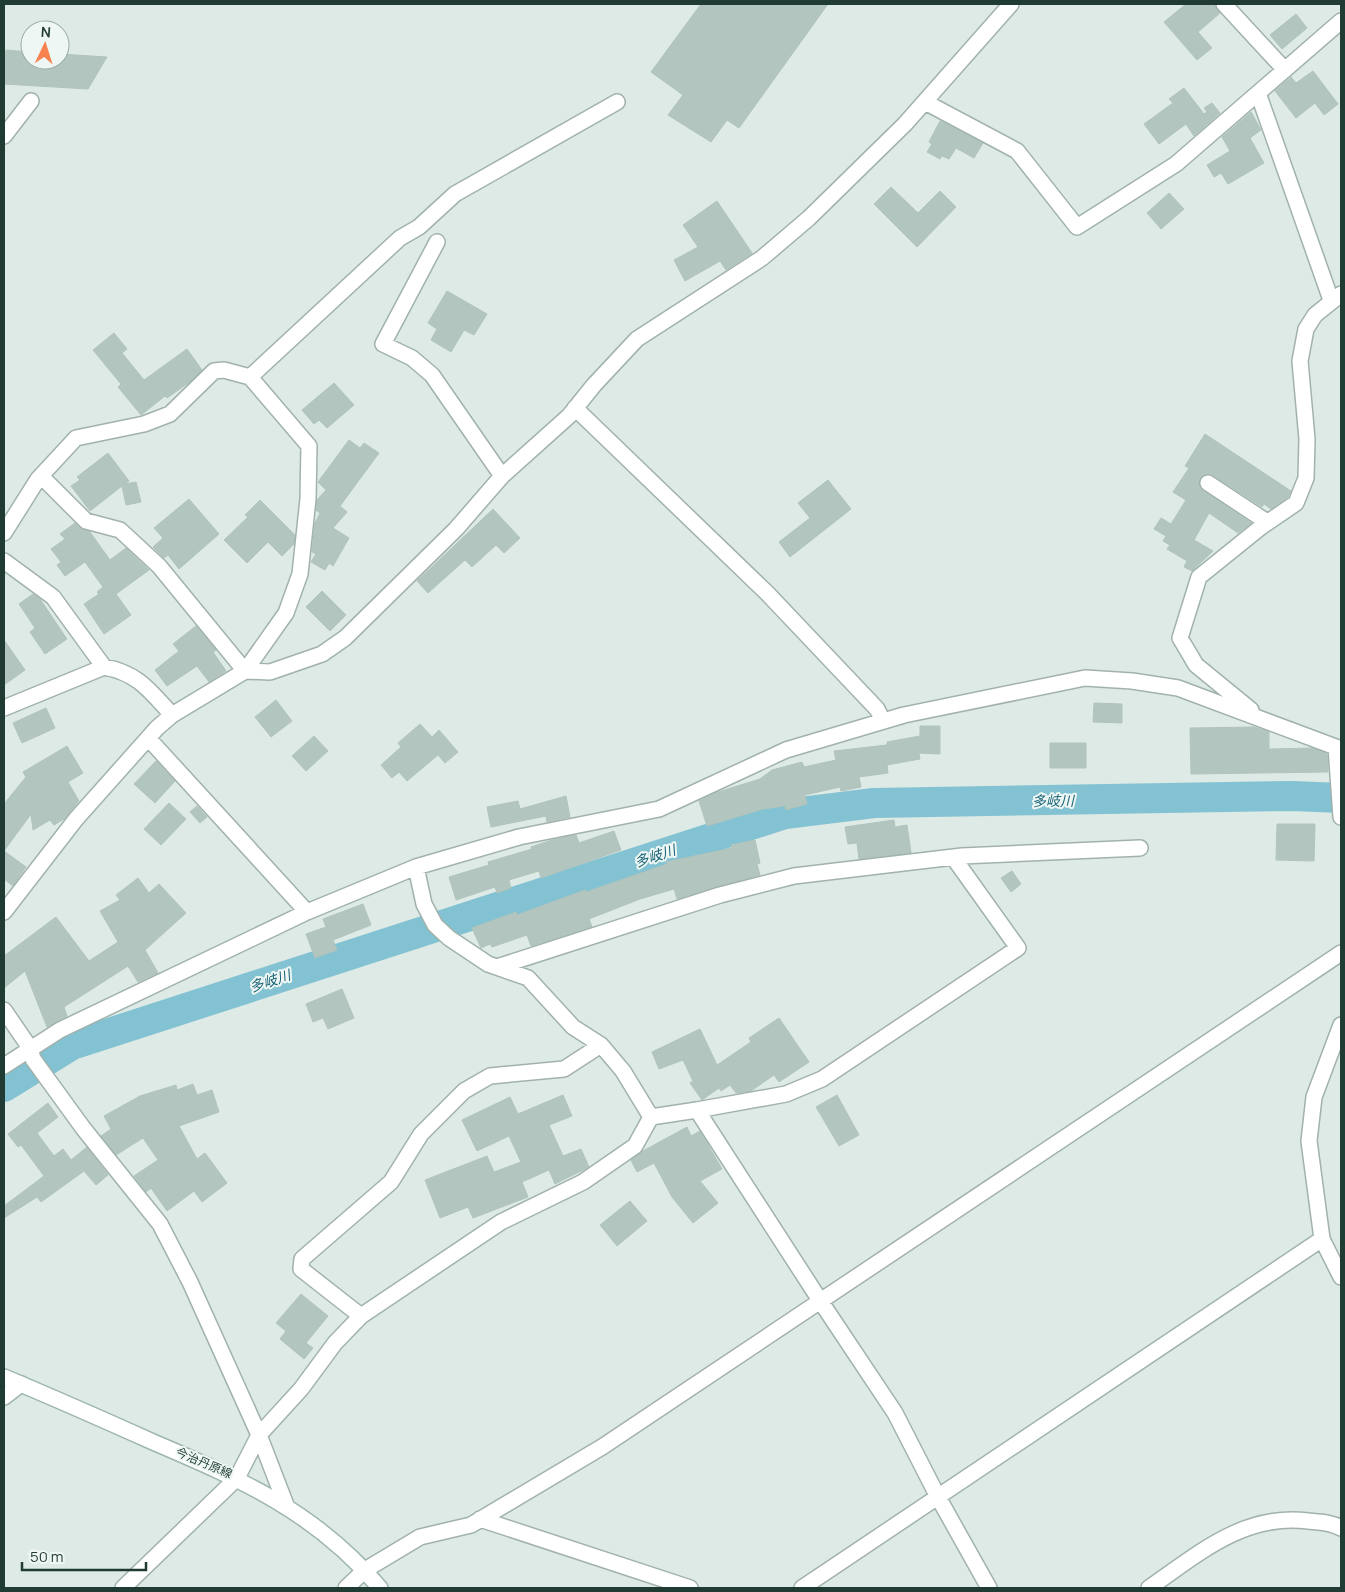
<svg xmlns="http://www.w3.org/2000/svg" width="1345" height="1592" font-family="Manrope,'Noto Sans JP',sans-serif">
  <rect width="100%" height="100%" fill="#deeae5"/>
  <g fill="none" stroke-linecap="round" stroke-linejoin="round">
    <path stroke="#83c2d2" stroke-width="30" d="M 4,1087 L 72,1045 L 785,814 L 874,803 L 1292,796 L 1341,798"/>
  </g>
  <path fill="#b3c5bf" stroke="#b0c4bd" d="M 701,4 L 828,4 L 739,128 L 727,120 L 711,142 L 668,115 L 683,95 L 651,72 Z
    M 1186,4 L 1215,4 L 1220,13 L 1198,32 L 1212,48 L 1197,60 L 1164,22 Z
    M 1296,14 L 1307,28 L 1282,49 L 1270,35 Z
    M 6,50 L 30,52 L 30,60 L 60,60 L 60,54 L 107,57 L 88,89 L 4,84 Z
    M 1313,71 L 1338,104 L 1324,115 L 1315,103 L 1296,118 L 1275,91 L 1291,77 L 1296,83 Z
    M 1184,88 L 1204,114 L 1207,112 L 1204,108 L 1212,103 L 1220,113 L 1194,136 L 1186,124 L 1159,144 L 1144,124 L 1173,103 L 1169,99 Z
    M 1251,112 L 1261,130 L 1250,138 L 1264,163 L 1228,184 L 1221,173 L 1214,177 L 1207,165 L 1230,151 L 1222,137 Z
    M 940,121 L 983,143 L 974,158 L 956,148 L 949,159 L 942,156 L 940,159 L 927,152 L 932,144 L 929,142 Z
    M 891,187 L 918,213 L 940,191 L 956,207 L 917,247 L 874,204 Z
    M 1169,193 L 1184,209 L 1161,229 L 1147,213 Z
    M 717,201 L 752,253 L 726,270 L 720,261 L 685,281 L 674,260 L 698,247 L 683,225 Z
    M 447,291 L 487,314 L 474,335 L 464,330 L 451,352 L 431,340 L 437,329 L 428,323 Z
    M 114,333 L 127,349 L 122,353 L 144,380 L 187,349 L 202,370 L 191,381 L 167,398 L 165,396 L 141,415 L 118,387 L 121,384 L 93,350 Z
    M 334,383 L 354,405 L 327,428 L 319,420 L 314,424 L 302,410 Z
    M 1205,434 L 1291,491 L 1288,497 L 1271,509 L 1264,504 L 1262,507 L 1213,475 L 1203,475 L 1199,483 L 1202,490 L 1251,523 L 1238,533 L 1209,513 L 1194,540 L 1213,551 L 1192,571 L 1184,567 L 1187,561 L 1167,549 L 1170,545 L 1163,541 L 1166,536 L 1154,529 L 1161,518 L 1171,524 L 1186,500 L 1173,492 L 1189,468 L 1185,466 Z
    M 349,440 L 360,448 L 364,443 L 379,453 L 340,506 L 347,512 L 333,528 L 349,538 L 333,566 L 329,563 L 325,570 L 311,562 L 316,554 L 312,552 L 315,523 L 320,513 L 316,510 L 317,500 L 326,490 L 318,482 Z
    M 108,453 L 129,481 L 125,484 L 136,482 L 141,502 L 126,505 L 122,486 L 90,511 L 71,486 L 80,480 L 77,477 Z
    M 828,480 L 851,509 L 790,557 L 779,542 L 810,518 L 798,503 Z
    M 189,499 L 219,534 L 179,569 L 168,555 L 164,558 L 153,547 L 163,538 L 154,528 Z
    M 260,500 L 295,535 L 294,544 L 282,556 L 268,542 L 247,563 L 224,540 L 248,517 L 245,515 Z
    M 493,509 L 520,538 L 504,553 L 496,545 L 472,567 L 465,560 L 428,593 L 417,581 Z
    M 75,523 L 90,532 L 110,560 L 126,548 L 149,570 L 116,594 L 131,615 L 104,634 L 84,604 L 99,594 L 97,592 L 103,587 L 85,562 L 65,576 L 57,565 L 61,562 L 51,549 L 65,539 L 60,534 Z
    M 322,591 L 346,615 L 330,631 L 306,607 Z
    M 33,594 L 40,599 L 67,639 L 45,654 L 30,632 L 35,628 L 19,604 Z
    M 196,626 L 216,650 L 213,652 L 226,671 L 209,682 L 197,666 L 167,686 L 155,670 L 179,651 L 173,644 Z
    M 4,640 L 25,670 L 4,685 Z
    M 276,700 L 292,721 L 271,737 L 255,717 Z
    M 1094,703 L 1122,704 L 1122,723 L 1093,722 Z
    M 46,708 L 55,728 L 22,743 L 13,723 Z
    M 420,724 L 432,737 L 439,730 L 458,752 L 445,763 L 438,755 L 407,781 L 399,772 L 392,778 L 381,765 L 401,747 L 398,743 Z
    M 920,726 L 940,726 L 940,754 L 919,753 L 920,759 L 887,765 L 888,773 L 859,777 L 861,787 L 841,791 L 840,787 L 805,795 L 807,804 L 786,810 L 785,806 L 763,809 L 707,826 L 699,801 L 715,793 L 760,779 L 772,770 L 802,762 L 804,767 L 836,760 L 834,751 L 887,745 L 887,742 L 920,736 Z
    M 1254,727 L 1269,732 L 1269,749 L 1313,748 L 1327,754 L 1328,772 L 1191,774 L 1190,728 Z
    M 314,736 L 328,751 L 306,771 L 292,756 Z
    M 1050,743 L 1086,743 L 1086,768 L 1050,768 Z
    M 67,746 L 83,773 L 68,782 L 79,801 L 64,819 L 54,825 L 50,820 L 33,830 L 31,814 L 4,851 L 26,867 L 13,886 L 4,879 L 4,804 L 26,777 L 23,772 Z
    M 156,761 L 175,781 L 155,803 L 134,784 Z
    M 566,796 L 570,817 L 547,822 L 546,816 L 491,827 L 487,807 L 518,801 L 520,809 Z
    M 169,803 L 186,819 L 161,845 L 144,829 Z
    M 197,806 L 207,817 L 200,823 L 190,812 Z
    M 894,820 L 895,827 L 907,825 L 911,853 L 859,859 L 857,843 L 848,844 L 845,827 Z
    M 1277,824 L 1315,824 L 1314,861 L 1276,860 Z
    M 614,831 L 621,850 L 541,878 L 539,871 L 509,880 L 511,888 L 497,893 L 495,887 L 456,900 L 449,877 L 489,865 L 488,862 L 532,849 L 531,847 L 552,840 L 576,835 L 579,843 Z
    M 755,840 L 760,863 L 757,864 L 760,875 L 677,899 L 674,889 L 640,899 L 589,919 L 592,927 L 531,946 L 527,935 L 492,947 L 490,944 L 481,948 L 472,928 L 516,912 L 517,915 L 585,890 L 586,892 L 667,864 L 666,862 L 732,848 L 731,845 Z
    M 1012,871 L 1021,884 L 1011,892 L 1001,878 Z
    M 138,878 L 149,893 L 159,884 L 186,913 L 145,950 L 158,973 L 138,982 L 128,966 L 64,1007 L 67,1016 L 47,1027 L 25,971 L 4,988 L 4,956 L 56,917 L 89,961 L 118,942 L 100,911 L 120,900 L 116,895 Z
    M 363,904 L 371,925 L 333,940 L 337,950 L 315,958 L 306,934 L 326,927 L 323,919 Z
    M 342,989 L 354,1018 L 328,1029 L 323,1018 L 313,1022 L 306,1004 Z
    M 779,1018 L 809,1062 L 779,1082 L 774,1075 L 751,1091 L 736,1093 L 730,1085 L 721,1091 L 719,1088 L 702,1100 L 690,1083 L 693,1081 L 683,1060 L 659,1069 L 652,1052 L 700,1029 L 717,1065 L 751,1042 L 749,1038 Z
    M 193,1084 L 197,1095 L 212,1090 L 219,1112 L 179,1126 L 197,1159 L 205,1153 L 227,1183 L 202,1202 L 194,1191 L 167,1211 L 151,1188 L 146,1192 L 134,1176 L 158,1160 L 143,1138 L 116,1155 L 101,1136 L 111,1129 L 104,1116 L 140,1096 L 176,1085 L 177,1090 Z
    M 563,1095 L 572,1116 L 549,1125 L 563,1156 L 581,1149 L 589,1167 L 555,1184 L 549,1170 L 522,1182 L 528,1197 L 473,1218 L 468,1207 L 440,1218 L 425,1180 L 487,1156 L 494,1172 L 521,1162 L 509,1136 L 477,1151 L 462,1120 L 510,1097 L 518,1114 Z
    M 837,1095 L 859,1135 L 839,1146 L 816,1107 Z
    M 48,1103 L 58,1117 L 37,1133 L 54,1156 L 63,1149 L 71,1160 L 87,1147 L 108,1175 L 96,1185 L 84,1171 L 41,1202 L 37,1197 L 4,1218 L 4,1206 L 44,1176 L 21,1145 L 18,1147 L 8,1134 Z
    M 687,1127 L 691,1136 L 700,1131 L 722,1169 L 700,1181 L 718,1203 L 693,1223 L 672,1197 L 654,1163 L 637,1172 L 631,1160 L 643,1151 Z
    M 630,1201 L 647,1221 L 617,1246 L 600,1225 Z
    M 301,1294 L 328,1316 L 306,1343 L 313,1348 L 304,1359 L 280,1339 L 286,1331 L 276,1323 Z"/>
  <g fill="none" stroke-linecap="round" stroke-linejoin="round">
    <g stroke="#a1b2ac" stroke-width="18">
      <path id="street" d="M 1224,4 L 1285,70
        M 925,102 L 1017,151 L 1077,227 L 1176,164 L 1258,93
        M 4,136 L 31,101
        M 437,242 L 383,344 L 412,358 L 432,375 L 502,476
        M 1331,300 L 1258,93 L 1341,21
        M 575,408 L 767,593 L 877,709 L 883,721
        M 41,476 L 86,521 L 120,530 L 159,566 L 245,671 L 270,672 L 322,654 L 345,638 L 456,529 L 502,476 L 569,416 L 594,385 L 637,339 L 762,258 L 809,218 L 905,124 L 1011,4
        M 1208,483 L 1267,522
        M 4,533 L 38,479 L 76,438 L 144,424 L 170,414 L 214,371 L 224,370 L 250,377
        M 4,561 L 53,597 L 104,667
        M 4,708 L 104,667 C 138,673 150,691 172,715
        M 1251,710 L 1196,665 L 1180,638 L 1199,577 L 1261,527 L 1296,503 L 1306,478 L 1307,439 L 1300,361 L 1306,329 L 1315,315 L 1341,294
        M 148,738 L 307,912
        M 1336,747 L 1341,817
        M 416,867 L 424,904 L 435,925 L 449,938 L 488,964 L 528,978 L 573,1027 L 601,1045 L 623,1071 L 651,1117
        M 4,912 L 76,819 L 157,728 L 172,715 L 245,671 L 286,613 L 300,574 L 308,499 L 309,446 L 250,377 L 400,238 L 419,227 L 455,194 L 617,102
        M 497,967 L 720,895 L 794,876 L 962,856 L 1140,848
        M 4,1010 L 30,1048 L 33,1059 L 83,1128 L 160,1224 L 190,1282 L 259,1435 L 286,1505
        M 1341,1025 L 1314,1097 L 1309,1141 L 1322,1239 L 1341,1277
        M 4,1066 L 60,1030 L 307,912 L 416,867 L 519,837 L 659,809 L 786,750 L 904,715 L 1085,678 L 1132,681 L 1178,688 L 1341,749
        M 697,1110 L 786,1094 L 822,1079 L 1018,948 L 953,857
        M 651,1117 L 697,1110 L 821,1302 L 895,1413 L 938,1497 L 989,1588
        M 361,1316 L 301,1269 L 302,1259 L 391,1182 L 421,1134 L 464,1091 L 490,1076 L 564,1069 L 601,1045
        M 4,1397 L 21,1384
        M 480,1519 L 690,1588
        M 123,1588 L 237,1478 L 259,1435 L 301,1389 L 335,1343 L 361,1316 L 501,1222 L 583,1182 L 635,1146 L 651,1117
        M 346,1588 L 365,1570 L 420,1537 L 471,1525 L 602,1447 L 1341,953
        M 802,1588 L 1322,1239
        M 1149,1588 C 1198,1554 1244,1513 1308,1521 C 1319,1522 1331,1522 1341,1528"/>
    </g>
    <g stroke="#9db6ae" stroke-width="18">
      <path id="secondary" d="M 4,1377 C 54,1398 104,1420 153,1442 C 242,1480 316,1512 380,1588"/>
    </g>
    <use href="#street" stroke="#fff" stroke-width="15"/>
    <use href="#secondary" stroke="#fff" stroke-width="15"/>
  </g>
  <g text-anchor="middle" stroke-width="4" stroke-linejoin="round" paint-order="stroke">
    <g font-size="12" fill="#1f3b34" stroke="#eef7f3">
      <text transform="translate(204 1463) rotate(23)" y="4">今治丹原線</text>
    </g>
    <g font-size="14" font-style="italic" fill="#186378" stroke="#eef7f3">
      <text transform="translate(1053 801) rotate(-1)" y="5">多岐川</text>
      <text transform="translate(655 856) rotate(-18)" y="5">多岐川</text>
      <text transform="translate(270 981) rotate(-18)" y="5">多岐川</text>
    </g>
  </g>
  <rect width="1345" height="1592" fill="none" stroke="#1f3b34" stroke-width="10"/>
  <g transform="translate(45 45) rotate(4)"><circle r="24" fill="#eef7f3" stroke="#9baca7"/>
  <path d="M0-4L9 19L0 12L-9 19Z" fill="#f7814f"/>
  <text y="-8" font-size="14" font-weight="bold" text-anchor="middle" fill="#1f3b34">N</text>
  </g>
  <path d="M22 1562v8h124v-8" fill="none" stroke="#1f3b34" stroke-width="2.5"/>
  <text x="30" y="1562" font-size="15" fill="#1f3b34" stroke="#eef7f3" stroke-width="4" paint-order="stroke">50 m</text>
</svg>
